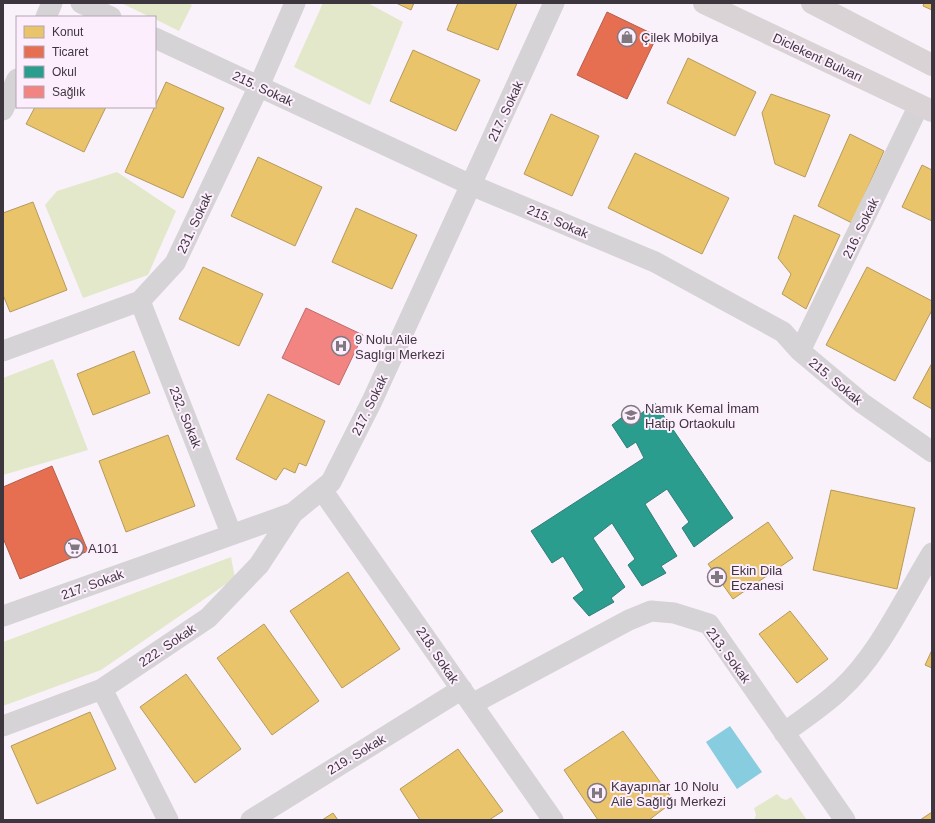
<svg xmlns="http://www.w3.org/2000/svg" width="935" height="823" font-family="Arial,sans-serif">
  <rect width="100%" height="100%" fill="#faf2fa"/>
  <path fill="#e3e8ca" d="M 121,3 L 187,3 L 192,5 L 179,31 L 155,19 L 155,17 L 150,17 Z
    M 323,3 L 368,3 L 403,22 L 370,105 L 294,67 Z
    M 117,172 L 176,211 L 148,275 L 83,298 L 45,205 L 57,191 Z
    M 53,359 L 88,450 L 3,475 L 3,378 Z
    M 231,557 L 235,578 L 101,670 L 3,706 L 3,642 Z
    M 777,794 L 781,798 L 786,800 L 791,797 L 807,820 L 754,820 L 756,815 L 754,808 Z"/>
  <path fill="#87ccdf" d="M 730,726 L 762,772 L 737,789 L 706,742 Z"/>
  <path fill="#e9c46a" stroke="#b6995d" d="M 396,3 L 414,3 L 411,10 Z
    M 458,3 L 517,3 L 498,50 L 447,30 Z
    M 924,3 L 932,3 L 932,10 L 923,6 Z
    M 413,50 L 480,80 L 456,131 L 390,101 Z
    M 688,58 L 756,92 L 735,136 L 667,103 Z
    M 166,82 L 224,108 L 183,198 L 125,172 Z
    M 771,94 L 830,115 L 805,177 L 775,164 L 762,113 Z
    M 35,107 L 106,107 L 84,152 L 26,124 Z
    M 551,114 L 599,136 L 572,196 L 524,174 Z
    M 850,134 L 884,151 L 852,223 L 818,206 Z
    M 635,153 L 729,198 L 702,254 L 608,208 Z
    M 258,157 L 322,187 L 295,246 L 231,216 Z
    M 922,165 L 932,170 L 932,221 L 902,207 Z
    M 33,202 L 67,290 L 10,312 L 3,295 L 3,213 Z
    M 356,208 L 417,235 L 392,289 L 332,262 Z
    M 794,215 L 840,235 L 806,309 L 782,294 L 791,274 L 778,258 Z
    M 203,267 L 263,294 L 239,346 L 179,319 Z
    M 867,267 L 932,301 L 932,310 L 895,381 L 826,345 Z
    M 134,351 L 150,393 L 93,415 L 77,374 Z
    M 932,363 L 932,409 L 913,398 Z
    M 268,394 L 325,421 L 306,466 L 299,463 L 295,473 L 284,468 L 276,480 L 236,459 Z
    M 168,435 L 195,506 L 126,532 L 99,461 Z
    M 831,490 L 915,508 L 897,589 L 813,570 Z
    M 768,522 L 793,558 L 733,599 L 708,564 Z
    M 348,572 L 400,649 L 342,688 L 290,611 Z
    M 790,611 L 828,659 L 797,683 L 759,634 Z
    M 264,624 L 319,701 L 272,735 L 217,658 Z
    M 932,650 L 932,668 L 925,665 Z
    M 186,674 L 241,749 L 195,783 L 140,707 Z
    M 90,712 L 116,769 L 37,804 L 11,746 Z
    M 623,731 L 674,801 L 649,820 L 598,820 L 564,770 Z
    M 458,749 L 503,811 L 489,820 L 420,820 L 400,789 Z
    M 932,812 L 932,820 L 920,820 Z
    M 333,813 L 338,820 L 322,820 Z"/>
  <path fill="#e76f51" stroke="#b45e4b" d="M 607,12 L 657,36 L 627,99 L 577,75 Z
    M 52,466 L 88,551 L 20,579 L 3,538 L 3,487 Z"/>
  <path fill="#2a9d8f" stroke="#307e77" d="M 655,403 L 733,518 L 694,547 L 682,528 L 689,522 L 667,489 L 645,504 L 677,556 L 661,566 L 666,573 L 642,586 L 628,565 L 635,559 L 612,523 L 593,538 L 625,587 L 611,598 L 614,602 L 589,616 L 573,598 L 584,590 L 563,556 L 552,563 L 531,531 L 644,458 L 636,442 L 627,448 L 612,425 L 634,408 L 639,415 Z"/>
  <path fill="#f28482" stroke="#bc6d6e" d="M 306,308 L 363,335 L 339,385 L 282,358 Z"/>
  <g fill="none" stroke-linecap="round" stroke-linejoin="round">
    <path stroke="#d6d3d6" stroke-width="21" d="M 81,3 L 111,17
      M 46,17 L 52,3
      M 155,38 L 471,185 L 655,262 L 783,332 L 800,351 L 862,403 L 932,452
      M 3,110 L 17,79
      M 140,301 L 231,533
      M 3,351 L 140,301 L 175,263 L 259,86 L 295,3
      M 800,351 L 919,105
      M 322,490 L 553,820
      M 3,616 L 293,513 L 331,482 L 372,401 L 554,3
      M 102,689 L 168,820
      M 472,704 L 629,620 L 651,611 L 674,613 L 709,624 L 845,820
      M 3,726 L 102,689 L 208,618 L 259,565 L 293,513
      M 784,733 C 803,719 823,706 840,690 C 878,656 905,597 932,553
      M 251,820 L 462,689"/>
    <path stroke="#dad3d5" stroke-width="22" d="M 704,3 L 932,111
      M 812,3 L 932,65"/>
  </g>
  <defs>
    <g id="shop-ring" transform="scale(1)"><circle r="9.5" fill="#fdeefe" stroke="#807880" stroke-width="1.5"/><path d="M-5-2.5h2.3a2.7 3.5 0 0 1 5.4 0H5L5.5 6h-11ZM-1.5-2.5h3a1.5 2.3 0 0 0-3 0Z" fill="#807880"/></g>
    <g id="hospital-ring" transform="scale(1)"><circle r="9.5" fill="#fdeefe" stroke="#807880" stroke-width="1.5"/><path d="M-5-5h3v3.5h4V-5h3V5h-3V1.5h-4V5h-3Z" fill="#807880"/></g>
    <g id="school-ring" transform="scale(1)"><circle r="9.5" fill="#fdeefe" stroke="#807880" stroke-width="1.5"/><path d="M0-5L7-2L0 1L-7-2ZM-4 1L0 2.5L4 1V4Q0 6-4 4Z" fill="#807880"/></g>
    <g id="supermarket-ring" transform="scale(1)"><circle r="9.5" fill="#fdeefe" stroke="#807880" stroke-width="1.5"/><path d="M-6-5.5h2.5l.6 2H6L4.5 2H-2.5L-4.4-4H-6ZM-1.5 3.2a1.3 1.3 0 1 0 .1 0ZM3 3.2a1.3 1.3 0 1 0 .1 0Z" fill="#807880"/></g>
    <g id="pharmacy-ring" transform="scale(1)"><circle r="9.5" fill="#fdeefe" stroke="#807880" stroke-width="1.5"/><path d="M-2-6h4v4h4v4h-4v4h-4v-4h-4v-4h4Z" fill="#807880"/></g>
  </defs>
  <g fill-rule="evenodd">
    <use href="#shop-ring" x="627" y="37"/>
    <use href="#hospital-ring" x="341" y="346"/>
    <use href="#school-ring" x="631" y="415"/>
    <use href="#supermarket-ring" x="74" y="548"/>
    <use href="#pharmacy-ring" x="717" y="577"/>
    <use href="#hospital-ring" x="597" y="793"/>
  </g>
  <g text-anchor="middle" stroke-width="4" stroke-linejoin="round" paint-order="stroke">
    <g font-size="13" fill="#3e363e" stroke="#fdeefe" text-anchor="start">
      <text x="641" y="42">Çilek Mobilya</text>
      <text x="355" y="344">9 Nolu Aile<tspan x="355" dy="15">Saglıgı Merkezi</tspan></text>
      <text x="645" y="413">Namık Kemal İmam<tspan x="645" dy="15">Hatip Ortaokulu</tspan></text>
      <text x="88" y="553">A101</text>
      <text x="731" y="575">Ekin Dila<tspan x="731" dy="15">Eczanesi</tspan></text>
      <text x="611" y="791">Kayapınar 10 Nolu<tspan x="611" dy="15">Aile Sağlığı Merkezi</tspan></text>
    </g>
    <g font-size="13" fill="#3e363e" stroke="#fdeefe">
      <text transform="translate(818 57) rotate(25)" y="5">Diclekent Bulvarı</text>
      <text transform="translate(263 88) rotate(25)" y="5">215. Sokak</text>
      <text transform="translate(505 111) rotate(-65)" y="5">217. Sokak</text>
      <text transform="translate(558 221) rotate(23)" y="5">215. Sokak</text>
      <text transform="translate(194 223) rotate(-65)" y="5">231. Sokak</text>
      <text transform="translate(860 228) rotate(-64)" y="5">216. Sokak</text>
      <text transform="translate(836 381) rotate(40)" y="5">215. Sokak</text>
      <text transform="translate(369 405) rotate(-64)" y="5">217. Sokak</text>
      <text transform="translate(186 417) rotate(68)" y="5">232. Sokak</text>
      <text transform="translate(92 584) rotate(-20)" y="5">217. Sokak</text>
      <text transform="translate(167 645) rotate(-34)" y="5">222. Sokak</text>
      <text transform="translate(438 655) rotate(56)" y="5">218. Sokak</text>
      <text transform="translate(729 655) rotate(54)" y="5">213. Sokak</text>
      <text transform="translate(356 754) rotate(-31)" y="5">219. Sokak</text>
    </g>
  </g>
  <rect width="935" height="823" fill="none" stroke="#3e363e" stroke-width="8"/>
  <rect x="16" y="16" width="140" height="92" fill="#fdeefe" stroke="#b1a4b1"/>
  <rect x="24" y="26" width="20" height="12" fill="#e9c46a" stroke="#b1a4b1"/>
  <text x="52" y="36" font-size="12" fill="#3e363e">Konut</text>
  <rect x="24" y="46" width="20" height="12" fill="#e76f51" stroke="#b1a4b1"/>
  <text x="52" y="56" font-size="12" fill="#3e363e">Ticaret</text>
  <rect x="24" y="66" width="20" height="12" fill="#2a9d8f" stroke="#b1a4b1"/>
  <text x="52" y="76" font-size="12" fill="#3e363e">Okul</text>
  <rect x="24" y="86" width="20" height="12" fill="#f28482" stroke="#b1a4b1"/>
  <text x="52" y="96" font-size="12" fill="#3e363e">Sağlık</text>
</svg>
